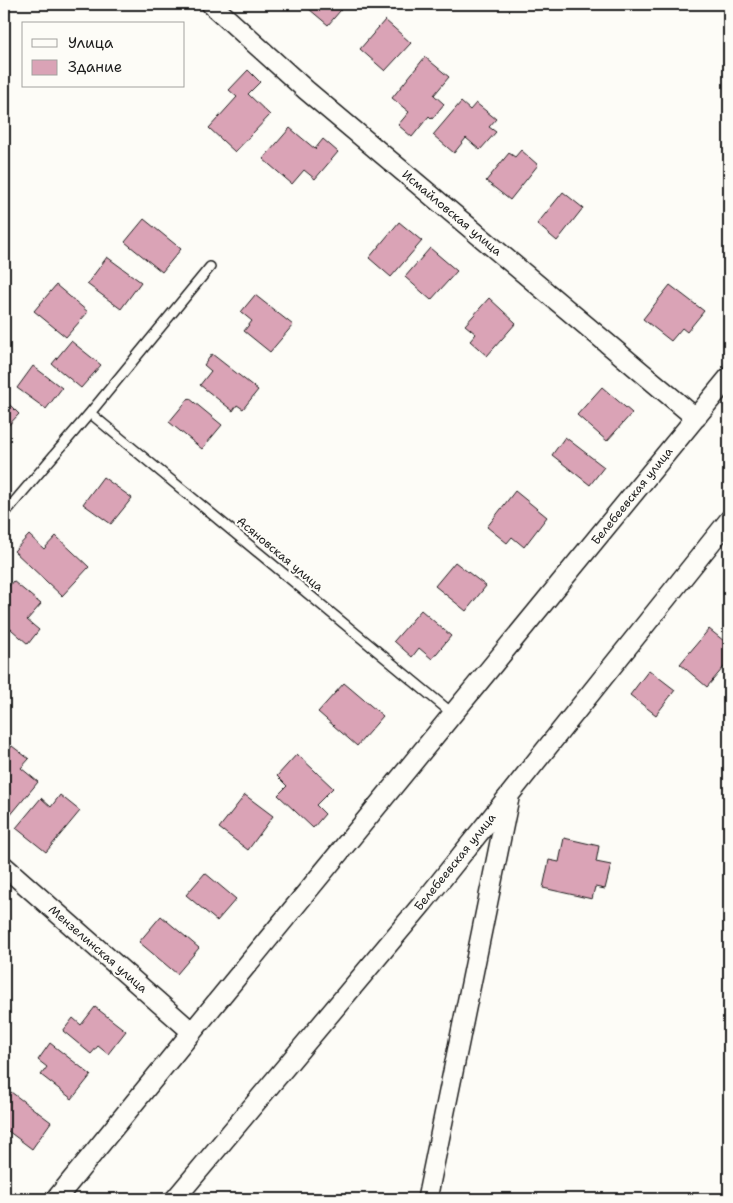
<svg xmlns="http://www.w3.org/2000/svg" width="733" height="1203" font-family="'Shantell Sans',sans-serif">
  <rect width="100%" height="100%" fill="#fdfcf7"/>
  <filter id="ink" filterUnits="userSpaceOnUse"><feTurbulence type="fractalNoise" baseFrequency=".02" numOctaves="2"/><feDisplacementMap in="SourceGraphic" scale="10" xChannelSelector="R" yChannelSelector="G"/><feConvolveMatrix kernelMatrix="1 2 1 2 8 2 1 2 1" color-interpolation-filters="sRGB"/></filter>
  <g filter="url(#ink)">
    <path fill="#daa3b6" stroke="#1c1c1c" d="M 303,4 L 346,4 L 328,25 Z
      M 385,20 L 411,43 L 385,71 L 360,49 Z
      M 425,57 L 449,77 L 434,95 L 444,104 L 432,119 L 429,116 L 412,137 L 398,125 L 409,112 L 392,98 Z
      M 248,70 L 260,82 L 248,94 L 270,115 L 235,152 L 209,128 L 237,97 L 229,90 Z
      M 461,102 L 470,110 L 476,103 L 496,119 L 489,127 L 496,132 L 480,150 L 466,138 L 454,153 L 433,135 Z
      M 290,128 L 315,149 L 323,139 L 338,152 L 315,179 L 304,170 L 292,184 L 263,159 Z
      M 521,150 L 538,165 L 510,200 L 486,181 L 509,153 L 515,157 Z
      M 563,192 L 583,208 L 557,241 L 537,224 Z
      M 144,219 L 181,249 L 162,272 L 125,242 Z
      M 399,222 L 422,241 L 391,277 L 369,258 Z
      M 430,248 L 457,271 L 431,300 L 405,277 Z
      M 107,257 L 141,282 L 121,309 L 87,284 Z
      M 56,285 L 88,312 L 66,337 L 34,311 Z
      M 670,285 L 704,311 L 687,332 L 682,328 L 671,341 L 643,319 Z
      M 255,295 L 293,325 L 270,352 L 244,331 L 252,321 L 241,312 Z
      M 489,298 L 516,323 L 487,356 L 470,341 L 476,334 L 465,325 Z
      M 71,341 L 101,365 L 81,388 L 52,364 Z
      M 212,354 L 258,390 L 243,409 L 237,405 L 233,411 L 200,385 L 211,371 L 204,365 Z
      M 33,366 L 62,388 L 46,409 L 17,388 Z
      M 602,387 L 632,413 L 607,441 L 577,415 Z
      M 189,398 L 222,425 L 202,449 L 169,422 Z
      M 4,399 L 19,414 L 4,430 Z
      M 565,437 L 604,467 L 590,485 L 552,455 Z
      M 103,477 L 132,498 L 111,524 L 83,504 Z
      M 515,491 L 547,517 L 524,547 L 512,537 L 507,543 L 487,527 Z
      M 29,535 L 44,549 L 56,536 L 89,567 L 62,596 L 14,551 Z
      M 455,562 L 486,586 L 466,611 L 435,586 Z
      M 13,581 L 41,604 L 27,620 L 39,630 L 28,644 L 4,623 L 4,592 Z
      M 421,610 L 451,636 L 432,659 L 419,648 L 412,657 L 394,641 Z
      M 709,629 L 729,645 L 729,661 L 707,687 L 680,664 Z
      M 649,670 L 675,690 L 656,715 L 630,695 Z
      M 344,683 L 383,716 L 357,746 L 318,712 Z
      M 12,746 L 29,759 L 21,768 L 38,782 L 4,823 L 4,756 Z
      M 297,754 L 333,788 L 316,805 L 325,814 L 313,828 L 278,795 L 287,786 L 277,776 Z
      M 60,795 L 80,811 L 46,852 L 16,828 L 41,798 L 51,807 Z
      M 245,795 L 273,816 L 248,850 L 219,828 Z
      M 564,838 L 599,846 L 596,862 L 611,865 L 605,889 L 595,887 L 592,899 L 543,888 L 549,860 L 559,862 Z
      M 205,873 L 236,899 L 217,921 L 186,895 Z
      M 161,916 L 199,948 L 177,974 L 139,942 Z
      M 95,1007 L 126,1031 L 108,1054 L 98,1046 L 91,1054 L 63,1031 L 73,1018 L 81,1025 Z
      M 50,1043 L 91,1075 L 72,1099 L 41,1075 L 47,1067 L 38,1060 Z
      M 11,1092 L 51,1122 L 32,1149 L 4,1128 L 4,1097 L 6,1099 Z"/>
    <g fill="none" stroke-linecap="round" stroke-linejoin="round">
      <g stroke="#1c1c1c" stroke-width="12">
        <path id="service" d="M 90,413 L 453,714
          M 4,514 L 90,413 L 210,267"/>
      </g>
      <g stroke="#1c1c1c" stroke-width="22">
        <path id="minor" d="M 211,4 L 306,90 L 696,418
          M 4,866 L 192,1032
          M 56,1199 L 192,1032 L 729,377
          M 175,1199 L 423,903 L 729,520
          M 427,1199 L 509,798"/>
      </g>
      <use href="#service" stroke="#fdfcf7" stroke-width="9"/>
      <use href="#minor" stroke="#fdfcf7" stroke-width="19"/>
    </g>
  </g>
  <g text-anchor="middle" stroke-width="4.5" stroke-linejoin="round" paint-order="stroke">
    <g font-size="12" fill="#1c1c1c" stroke="#fdfcf7">
      <text transform="translate(452 213) rotate(40)" y="4">Исмайловская улица</text>
      <text transform="translate(632 496) rotate(-51)" y="4">Белебеевская улица</text>
      <text transform="translate(280 554) rotate(40)" y="4">Асяновская улица</text>
      <text transform="translate(455 862) rotate(-51)" y="4">Белебеевская улица</text>
      <text transform="translate(98 949) rotate(41)" y="4">Мензелинская улица</text>
    </g>
  </g>
  <rect width="733" height="1203" fill="none" stroke="#fdfcf7" stroke-width="20"/>
  <rect x="10" y="10" width="713" height="1183" fill="none" stroke="#1c1c1c" stroke-width="2" filter="url(#ink)"/>
  <rect x="22" y="22" width="162" height="65" fill="#fdfcf7" stroke="#a3a29f"/>
  <rect x="32" y="39" width="25" height="8" fill="#fdfcf7" stroke="#a3a29f"/>
  <text x="68" y="48" font-size="15" fill="#1c1c1c">Улица</text>
  <rect x="32" y="60" width="25" height="15" fill="#daa3b6" stroke="#a3a29f"/>
  <text x="68" y="72" font-size="15" fill="#1c1c1c">Здание</text>
</svg>
